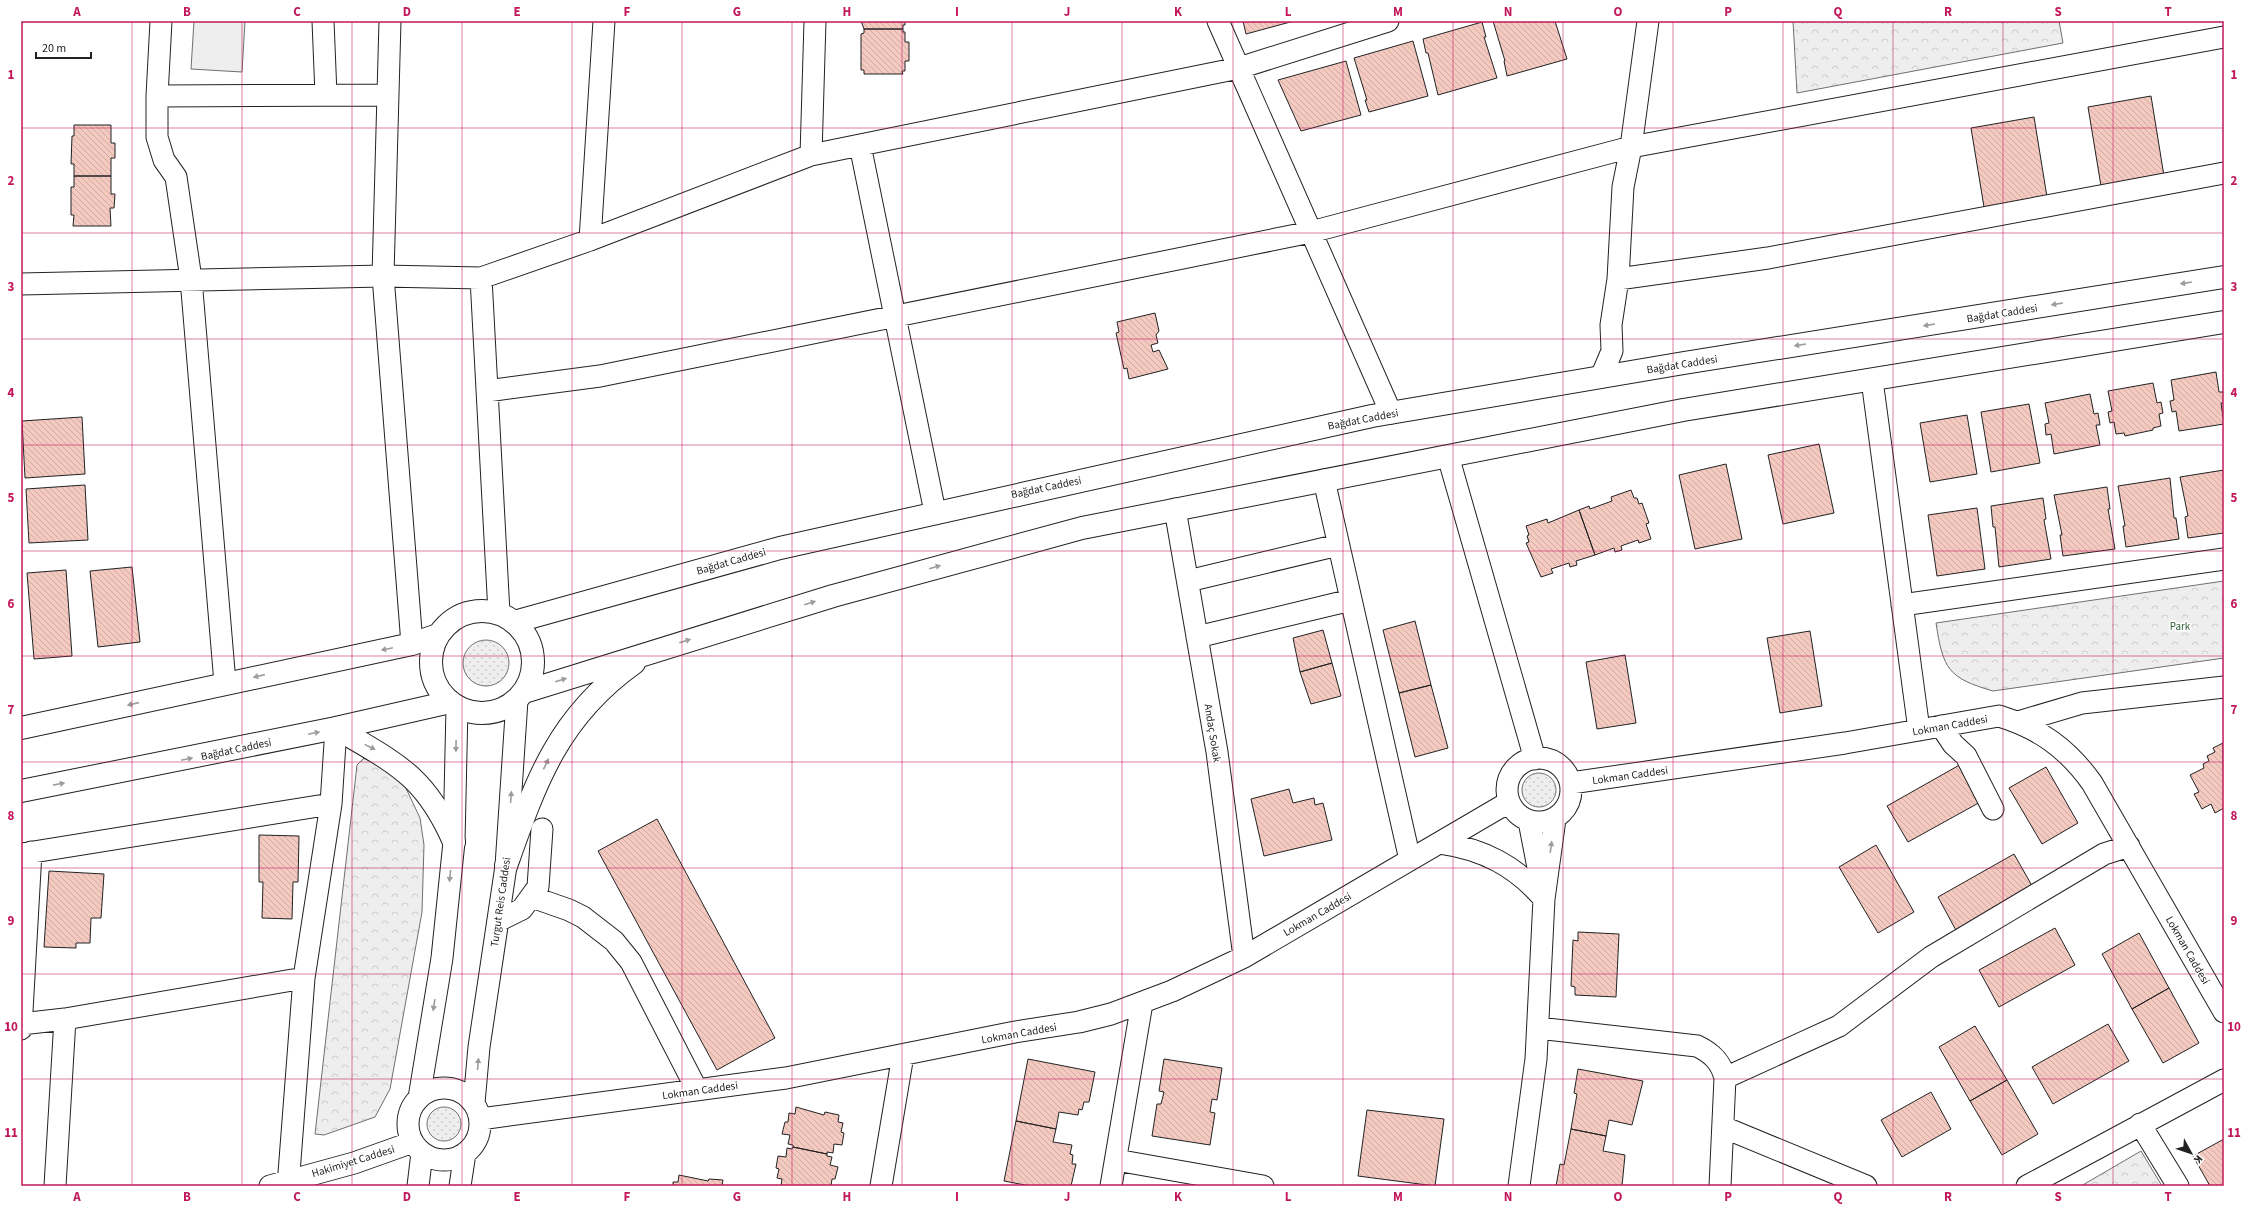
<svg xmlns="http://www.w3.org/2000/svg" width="2245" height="1207" font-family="'Source Sans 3',sans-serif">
  <defs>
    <pattern id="grass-dots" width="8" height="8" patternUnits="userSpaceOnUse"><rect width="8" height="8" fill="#eee"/><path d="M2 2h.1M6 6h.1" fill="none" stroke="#ccc" stroke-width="1.8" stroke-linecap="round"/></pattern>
    <pattern id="park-crowns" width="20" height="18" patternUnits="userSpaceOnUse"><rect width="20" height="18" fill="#eee"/><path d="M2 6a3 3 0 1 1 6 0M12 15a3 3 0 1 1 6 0" fill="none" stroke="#ccc"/></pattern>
    <pattern id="building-back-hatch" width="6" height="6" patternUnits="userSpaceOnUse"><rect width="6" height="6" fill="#f3c9c0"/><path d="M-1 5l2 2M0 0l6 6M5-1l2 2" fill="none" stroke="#d0aca5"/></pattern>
  </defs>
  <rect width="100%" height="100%" fill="#fff"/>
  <path fill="url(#grass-dots)" stroke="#6f6f6f" d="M463 663a23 23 0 1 1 46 0a23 23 0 1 1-46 0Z
    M1522 790a17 17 0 1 1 34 0a17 17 0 1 1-34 0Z
    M427 1124a17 17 0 1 1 34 0a17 17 0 1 1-34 0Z"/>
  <path fill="url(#park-crowns)" stroke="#6f6f6f" d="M 1793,21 L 2059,21 L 2063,43 L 1797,93 Z
    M 2224,581 L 2224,658 L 1993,691 C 1948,678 1943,669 1936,623 Z
    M 364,758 L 389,771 L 404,784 L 420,818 L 424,845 L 422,912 L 390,1089 L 375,1117 L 324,1135 L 315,1134 L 357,765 Z
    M 2141,1151 L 2162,1186 L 2081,1186 Z"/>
  <path fill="#eee" stroke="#6f6f6f" d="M 194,21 L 245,21 L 242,72 L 191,69 Z"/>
  <path fill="url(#building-back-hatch)" stroke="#222" d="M 861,21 L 905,21 L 905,25 L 903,25 L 903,29 L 864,29 Z
    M 1243,21 L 1294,21 L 1246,34 Z
    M 1493,21 L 1555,21 L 1567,59 L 1507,76 L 1504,61 L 1505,61 Z
    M 1482,22 L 1486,37 L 1484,37 L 1497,78 L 1438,95 L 1428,53 L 1426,53 L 1423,39 Z
    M 864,29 L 903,29 L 903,32 L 905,32 L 905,42 L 909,42 L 909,61 L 905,61 L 905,71 L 902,71 L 903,74 L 864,74 L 864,70 L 861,70 L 861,34 L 864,33 Z
    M 1413,41 L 1428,96 L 1369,112 L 1365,100 L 1367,100 L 1354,58 Z
    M 1346,61 L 1361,115 L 1301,131 L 1278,80 Z
    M 2151,96 L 2164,176 L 2101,186 L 2088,107 Z
    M 2034,117 L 2047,197 L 1984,207 L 1971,128 Z
    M 74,125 L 111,125 L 111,143 L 115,143 L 115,158 L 111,158 L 111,176 L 74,176 L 74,164 L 71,164 L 72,136 L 74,136 Z
    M 74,176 L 111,176 L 111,194 L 115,194 L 114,208 L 110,208 L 111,226 L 73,226 L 74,215 L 71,215 L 71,187 L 74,187 Z
    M 1155,313 L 1159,331 L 1156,335 L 1158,343 L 1151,345 L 1153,352 L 1159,350 L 1168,369 L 1129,379 L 1127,368 L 1124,369 L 1116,333 L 1119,332 L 1117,322 Z
    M 2216,372 L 2219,392 L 2223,392 L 2224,396 L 2224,403 L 2221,403 L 2224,424 L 2179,431 L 2176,411 L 2172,412 L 2170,401 L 2174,400 L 2171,380 Z
    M 2153,383 L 2157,403 L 2161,402 L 2163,413 L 2159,414 L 2161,426 L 2153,428 L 2153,430 L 2125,436 L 2124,433 L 2116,434 L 2114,422 L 2110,423 L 2108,412 L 2112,411 L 2108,391 Z
    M 2090,394 L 2094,414 L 2098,413 L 2100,425 L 2096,425 L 2100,445 L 2054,454 L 2051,434 L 2046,435 L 2045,424 L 2049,423 L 2045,403 Z
    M 2029,404 L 2040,463 L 1991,472 L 1981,412 Z
    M 1967,415 L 1977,474 L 1930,482 L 1920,423 Z
    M 82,417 L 85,474 L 25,478 L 22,421 Z
    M 1819,444 L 1834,513 L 1783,524 L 1768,455 Z
    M 1726,464 L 1742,539 L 1695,549 L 1679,475 Z
    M 2224,470 L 2224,533 L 2188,538 L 2185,517 L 2188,516 L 2180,477 Z
    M 2170,478 L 2174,518 L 2176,518 L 2179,539 L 2126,547 L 2123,526 L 2125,526 L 2118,486 Z
    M 85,485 L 88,540 L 29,543 L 26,489 Z
    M 2107,487 L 2110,509 L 2108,509 L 2115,549 L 2063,556 L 2060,535 L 2062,535 L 2054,495 Z
    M 1631,490 L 1634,498 L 1637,498 L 1639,504 L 1642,503 L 1649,523 L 1646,524 L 1651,539 L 1639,543 L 1638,540 L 1621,546 L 1622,550 L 1615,552 L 1614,548 L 1595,555 L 1579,510 L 1589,506 L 1590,509 L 1612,501 L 1611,497 Z
    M 2043,498 L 2046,519 L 2044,520 L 2051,559 L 1999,567 L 1995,527 L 1993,527 L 1991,506 Z
    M 1977,508 L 1985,569 L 1937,576 L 1928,515 Z
    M 1579,510 L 1595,555 L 1576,561 L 1577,565 L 1570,567 L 1569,563 L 1551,569 L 1553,573 L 1541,577 L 1526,543 L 1529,542 L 1527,536 L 1529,535 L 1526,526 L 1547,519 L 1548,523 Z
    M 132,567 L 140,642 L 98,647 L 90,571 Z
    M 66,570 L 72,656 L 34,659 L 27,573 Z
    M 1415,621 L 1431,685 L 1399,693 L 1383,630 Z
    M 1323,630 L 1332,663 L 1300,672 L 1293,638 Z
    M 1810,631 L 1822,706 L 1780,713 L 1767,638 Z
    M 1625,655 L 1636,723 L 1597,729 L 1586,662 Z
    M 1332,663 L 1341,696 L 1311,704 L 1300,672 Z
    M 1431,685 L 1448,748 L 1415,757 L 1399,693 Z
    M 2223,743 L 2224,808 L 2215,813 L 2211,804 L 2202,809 L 2194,794 L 2199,792 L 2190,775 L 2204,768 L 2203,764 L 2209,761 L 2207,756 L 2215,752 L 2213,748 Z
    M 1963,763 L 1984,800 L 1908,842 L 1887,806 Z
    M 2046,767 L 2078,823 L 2042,844 L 2009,788 Z
    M 1289,789 L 1293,803 L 1314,798 L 1315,805 L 1323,803 L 1332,840 L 1264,856 L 1251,799 Z
    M 657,819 L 775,1038 L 717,1070 L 598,851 Z
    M 259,835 L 299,836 L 298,882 L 293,882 L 292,919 L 262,918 L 263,882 L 259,882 Z
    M 1876,845 L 1914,912 L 1878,933 L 1839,867 Z
    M 2014,854 L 2035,891 L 1958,934 L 1938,897 Z
    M 49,871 L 104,874 L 101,918 L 91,918 L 90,943 L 76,943 L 76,948 L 44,947 Z
    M 2055,928 L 2075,965 L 1999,1007 L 1979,970 Z
    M 1578,932 L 1619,934 L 1616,997 L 1575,995 L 1575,987 L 1571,986 L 1573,940 L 1578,941 Z
    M 2139,933 L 2169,988 L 2132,1009 L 2102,954 Z
    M 2169,988 L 2199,1043 L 2163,1063 L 2132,1009 Z
    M 2108,1024 L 2129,1061 L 2053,1104 L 2032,1067 Z
    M 1975,1026 L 2007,1080 L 1970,1101 L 1939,1047 Z
    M 1028,1059 L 1095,1072 L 1089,1102 L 1084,1102 L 1082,1110 L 1079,1109 L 1078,1115 L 1059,1112 L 1056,1129 L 1016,1121 Z
    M 1164,1059 L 1222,1068 L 1217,1100 L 1212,1099 L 1210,1112 L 1215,1113 L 1210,1145 L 1152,1136 L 1157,1104 L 1161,1104 L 1164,1092 L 1159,1091 Z
    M 1578,1069 L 1643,1081 L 1632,1125 L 1609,1120 L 1606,1136 L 1571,1129 L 1577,1094 L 1574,1093 Z
    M 2007,1080 L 2038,1134 L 2002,1155 L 1970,1101 Z
    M 1931,1092 L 1951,1129 L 1902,1157 L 1881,1120 Z
    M 796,1107 L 824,1115 L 825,1112 L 839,1115 L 838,1122 L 843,1123 L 841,1132 L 844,1133 L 842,1145 L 834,1144 L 833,1153 L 827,1152 L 827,1154 L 793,1147 L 793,1145 L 788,1144 L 790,1135 L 782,1134 L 785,1122 L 788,1122 L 789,1113 L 795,1114 Z
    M 1367,1110 L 1444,1119 L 1435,1186 L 1358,1176 Z
    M 1016,1121 L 1056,1129 L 1053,1142 L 1072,1145 L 1070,1154 L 1073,1155 L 1072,1164 L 1076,1164 L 1071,1186 L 1030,1186 L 1004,1181 Z
    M 1571,1129 L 1606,1136 L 1603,1151 L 1625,1155 L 1622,1186 L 1556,1186 L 1560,1164 L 1564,1165 Z
    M 2224,1139 L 2224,1186 L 2210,1186 L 2193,1156 Z
    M 793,1147 L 827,1154 L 827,1156 L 832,1157 L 830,1165 L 838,1167 L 835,1179 L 832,1179 L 831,1186 L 781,1186 L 782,1179 L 777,1178 L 779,1169 L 776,1168 L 778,1156 L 786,1157 L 787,1148 L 792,1149 Z
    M 679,1175 L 708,1181 L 709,1179 L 723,1180 L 722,1186 L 673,1186 L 673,1182 L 678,1182 Z"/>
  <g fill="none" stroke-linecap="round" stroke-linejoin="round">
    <g stroke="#222" stroke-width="23">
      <path id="minor" d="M 161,21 L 157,96 L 388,95
        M 323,21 L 326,95
        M 390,21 L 383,276 L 412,644
        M 1218,21 L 1391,413
        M 157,96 L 157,137 L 164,160 L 176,177 L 191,279 L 225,683
        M 860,145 L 935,512
        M 811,155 L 815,21
        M 590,240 L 604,21
        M 481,278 L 499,613
        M 1618,279 L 1768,258 L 2224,173
        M 21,284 L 383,276 L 481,278 L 590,240 L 811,155 L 1239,68 L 1388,21
        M 1601,377 L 1612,351 L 1611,325 L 1618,279 L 1623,187 L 1631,147 L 2224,37
        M 1872,380 L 1919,730
        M 487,391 L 600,376 L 1311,232 L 1631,147 L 1648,21
        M 1448,456 L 1535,759
        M 1324,480 L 1410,860
        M 1175,509 L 1217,752 L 1244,957
        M 1188,581 L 1338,545
        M 1902,605 L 2224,559
        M 1197,637 L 1351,600
        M 2018,722 L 2082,703 L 2224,687
        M 1941,726 L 1953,744 L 1966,756 L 1993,809
        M1507 790a32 32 0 1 1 64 0a32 32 0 1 1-64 0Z
        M 1571,783 L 1845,743 L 1999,716 C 2039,728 2068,749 2092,783 L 2224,1012
        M 1529,821 L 1541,883
        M 1440,843 C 1483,849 1516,866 1544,899
        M 21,854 L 331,804
        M 532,897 L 569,910 L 583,917 L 614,941 L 631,962 L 697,1090
        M 498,921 L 522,909 L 538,887 L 542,829
        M 21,1024 L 65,1019 L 304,978
        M 1538,1028 L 1697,1046 C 1712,1053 1721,1062 1725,1078 L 1720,1186
        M 21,1029 L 31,852
        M 1725,1078 L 1839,1026 L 1931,957 L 2104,854 L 2129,846
        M408 1124a36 36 0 1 1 72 0a36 36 0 1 1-72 0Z
        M 419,1098 L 442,958 L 454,842 L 457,707
        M 474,1103 L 479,1047 L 506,866 L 517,700
        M 480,1119 L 786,1078 L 1015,1032 L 1079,1022 L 1111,1014 L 1172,991 L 1244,957 L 1509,802
        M 2140,1124 L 2178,1186
        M 1723,1127 L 1866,1186
        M 1116,1160 L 1263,1186
        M 55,1186 L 65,1019
        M 270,1186 L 354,1163 L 413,1142
        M 288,1186 L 304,978 L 331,804 L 336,728
        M 418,1186 L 422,1153
        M 460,1186 L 465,1153
        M 881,1186 L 903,1055
        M 1111,1186 L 1142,1003
        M 1519,1186 L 1536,1059 L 1544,899 L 1555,819
        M 2027,1186 L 2224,1080"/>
    </g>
    <g stroke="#222" stroke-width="24">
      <path id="major" d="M431 662a51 51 0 1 1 102 0a51 51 0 1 1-102 0Z
        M 514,622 L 780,548 L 1372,416 L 1684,363 L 2224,277
        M 524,692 L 833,596 L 1082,528 L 1683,410 L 2224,322
        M 21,728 L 412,644 L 438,635
        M 336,728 C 395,763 425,775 454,842
        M 21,791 L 336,728 L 450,702
        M 506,866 C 536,781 558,717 634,663"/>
    </g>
    <use href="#minor" stroke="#fff" stroke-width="21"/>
    <use href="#major" stroke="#fff" stroke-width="22"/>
  </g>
  <defs><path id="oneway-solid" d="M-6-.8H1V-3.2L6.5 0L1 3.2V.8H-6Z"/></defs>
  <g fill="#9c9c9c">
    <use href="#oneway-solid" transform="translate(2186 283) rotate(171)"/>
    <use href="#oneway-solid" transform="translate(2057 304) rotate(171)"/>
    <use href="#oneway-solid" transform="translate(1929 325) rotate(171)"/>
    <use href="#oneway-solid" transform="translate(1800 345) rotate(171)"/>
    <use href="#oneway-solid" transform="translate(935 567) rotate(-16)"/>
    <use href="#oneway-solid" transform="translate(810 603) rotate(-17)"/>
    <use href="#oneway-solid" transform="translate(685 641) rotate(-18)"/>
    <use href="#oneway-solid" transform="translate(387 649) rotate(168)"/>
    <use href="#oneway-solid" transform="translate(259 676) rotate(167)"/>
    <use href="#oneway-solid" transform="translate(561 680) rotate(-17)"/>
    <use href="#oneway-solid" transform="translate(133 704) rotate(167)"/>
    <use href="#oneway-solid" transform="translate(314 733) rotate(-12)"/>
    <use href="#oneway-solid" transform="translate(456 746) rotate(91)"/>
    <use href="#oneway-solid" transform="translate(370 747) rotate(26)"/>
    <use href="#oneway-solid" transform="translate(187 759) rotate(-12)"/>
    <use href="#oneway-solid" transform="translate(546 764) rotate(-65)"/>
    <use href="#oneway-solid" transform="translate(59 784) rotate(-11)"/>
    <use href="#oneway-solid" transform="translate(511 797) rotate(-86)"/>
    <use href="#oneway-solid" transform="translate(1551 847) rotate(-82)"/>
    <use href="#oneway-solid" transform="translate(450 876) rotate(96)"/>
    <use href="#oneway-solid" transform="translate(434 1005) rotate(99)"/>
    <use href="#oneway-solid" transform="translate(478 1064) rotate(-85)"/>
  </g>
  <path fill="none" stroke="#c2185b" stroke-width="1" stroke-opacity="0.55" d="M 132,21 L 132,1186M 242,21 L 242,1186M 352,21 L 352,1186M 462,21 L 462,1186M 572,21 L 572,1186M 682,21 L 682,1186M 792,21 L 792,1186M 902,21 L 902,1186M 1012,21 L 1012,1186M 1122,21 L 1122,1186M 1233,21 L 1233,1186M 1343,21 L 1343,1186M 1453,21 L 1453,1186M 1563,21 L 1563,1186M 1673,21 L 1673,1186M 1783,21 L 1783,1186M 1893,21 L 1893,1186M 2003,21 L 2003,1186M 2113,21 L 2113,1186M 21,128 L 2224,128M 21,233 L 2224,233M 21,339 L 2224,339M 21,445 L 2224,445M 21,551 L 2224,551M 21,656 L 2224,656M 21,762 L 2224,762M 21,868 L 2224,868M 21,974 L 2224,974M 21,1079 L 2224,1079"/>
  <g text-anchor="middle" stroke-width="3" stroke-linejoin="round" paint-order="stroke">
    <g font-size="11" fill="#222" stroke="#fff">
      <text transform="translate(2002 313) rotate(-9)" y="4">Bağdat Caddesi</text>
      <text transform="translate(1682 364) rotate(-9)" y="4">Bağdat Caddesi</text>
      <text transform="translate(1363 419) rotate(-11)" y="4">Bağdat Caddesi</text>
      <text transform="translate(1046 487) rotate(-12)" y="4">Bağdat Caddesi</text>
      <text transform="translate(731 561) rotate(-16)" y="4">Bağdat Caddesi</text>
      <text transform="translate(1950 725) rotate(-10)" y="4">Lokman Caddesi</text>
      <text transform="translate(1213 733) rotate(81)" y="4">Andaç Sokak</text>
      <text transform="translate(236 749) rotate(-12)" y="4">Bağdat Caddesi</text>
      <text transform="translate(1630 775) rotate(-8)" y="4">Lokman Caddesi</text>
      <text transform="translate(500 902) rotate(-82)" y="4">Turgut Reis Caddesi</text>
      <text transform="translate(1317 914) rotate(-30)" y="4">Lokman Caddesi</text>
      <text transform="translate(2188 950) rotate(60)" y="4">Lokman Caddesi</text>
      <text transform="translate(1019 1033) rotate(-10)" y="4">Lokman Caddesi</text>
      <text transform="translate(700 1090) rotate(-8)" y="4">Lokman Caddesi</text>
      <text transform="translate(353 1161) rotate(-17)" y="4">Hakimiyet Caddesi</text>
    </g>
    <g font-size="11" fill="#2f5e38" stroke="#fff">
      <text x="2180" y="630">Park</text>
    </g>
  </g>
  <rect width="2245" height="1207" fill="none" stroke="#ffffff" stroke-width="44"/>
  <g transform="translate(2191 1153) rotate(130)" stroke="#ffffff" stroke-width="3" paint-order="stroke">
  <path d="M0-3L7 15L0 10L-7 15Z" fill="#222222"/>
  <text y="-6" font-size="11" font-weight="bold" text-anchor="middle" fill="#222222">K</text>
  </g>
  <path d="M36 52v6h55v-6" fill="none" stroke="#222222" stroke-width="2"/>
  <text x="42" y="52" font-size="12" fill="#222222" stroke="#ffffff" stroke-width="3" paint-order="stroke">20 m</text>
  <rect x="22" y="22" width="2201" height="1163" fill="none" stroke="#c2185b" stroke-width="1.5"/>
  <g font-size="13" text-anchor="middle" font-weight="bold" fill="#c2185b">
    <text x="77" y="16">A</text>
    <text x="187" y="16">B</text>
    <text x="297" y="16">C</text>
    <text x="407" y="16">D</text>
    <text x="517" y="16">E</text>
    <text x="627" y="16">F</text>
    <text x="737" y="16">G</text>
    <text x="847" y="16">H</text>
    <text x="957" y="16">I</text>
    <text x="1067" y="16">J</text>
    <text x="1178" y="16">K</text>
    <text x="1288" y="16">L</text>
    <text x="1398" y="16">M</text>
    <text x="1508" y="16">N</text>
    <text x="1618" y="16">O</text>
    <text x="1728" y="16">P</text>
    <text x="1838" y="16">Q</text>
    <text x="1948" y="16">R</text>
    <text x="2058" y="16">S</text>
    <text x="2168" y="16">T</text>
    <text x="11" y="79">1</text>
    <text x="2234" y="79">1</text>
    <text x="11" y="185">2</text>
    <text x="2234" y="185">2</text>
    <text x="11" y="291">3</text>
    <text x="2234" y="291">3</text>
    <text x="11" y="397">4</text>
    <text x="2234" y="397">4</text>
    <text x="11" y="502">5</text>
    <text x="2234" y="502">5</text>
    <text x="11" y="608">6</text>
    <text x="2234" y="608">6</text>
    <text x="11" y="714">7</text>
    <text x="2234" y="714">7</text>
    <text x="11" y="820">8</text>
    <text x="2234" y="820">8</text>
    <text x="11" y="925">9</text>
    <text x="2234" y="925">9</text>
    <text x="11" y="1031">10</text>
    <text x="2234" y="1031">10</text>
    <text x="11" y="1137">11</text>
    <text x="2234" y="1137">11</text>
    <text x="77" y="1201">A</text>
    <text x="187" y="1201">B</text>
    <text x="297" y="1201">C</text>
    <text x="407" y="1201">D</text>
    <text x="517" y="1201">E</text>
    <text x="627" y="1201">F</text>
    <text x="737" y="1201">G</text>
    <text x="847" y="1201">H</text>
    <text x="957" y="1201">I</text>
    <text x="1067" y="1201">J</text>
    <text x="1178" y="1201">K</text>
    <text x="1288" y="1201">L</text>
    <text x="1398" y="1201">M</text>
    <text x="1508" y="1201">N</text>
    <text x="1618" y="1201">O</text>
    <text x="1728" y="1201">P</text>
    <text x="1838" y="1201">Q</text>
    <text x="1948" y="1201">R</text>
    <text x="2058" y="1201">S</text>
    <text x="2168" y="1201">T</text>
  </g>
</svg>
